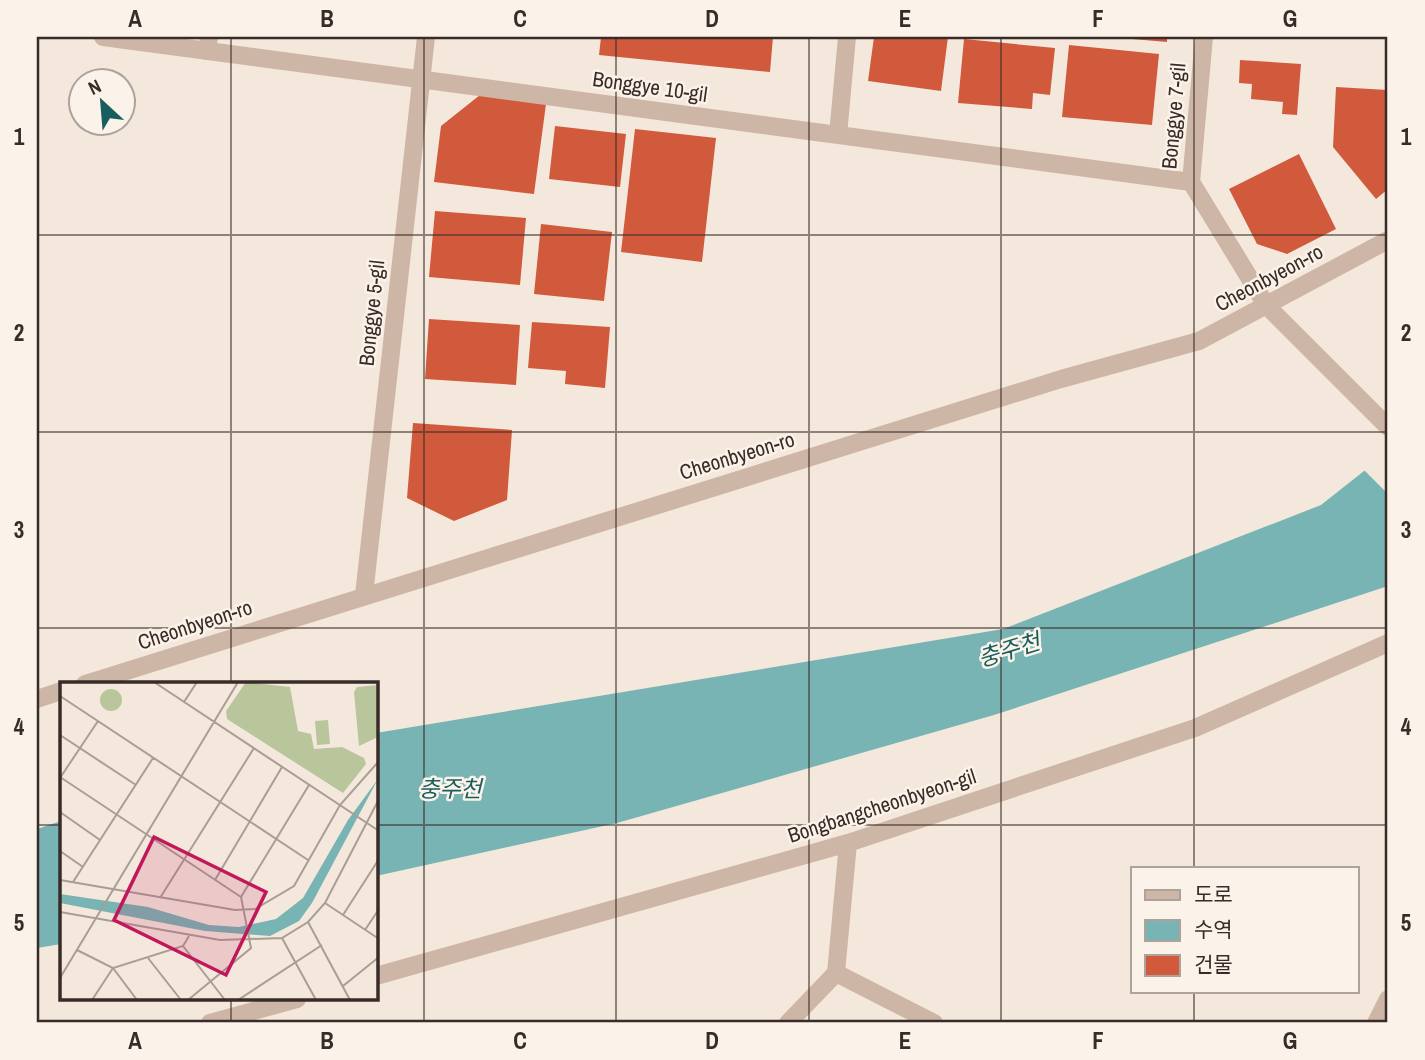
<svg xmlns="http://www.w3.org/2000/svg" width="1425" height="1060" font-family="'Archivo Narrow','Noto Sans KR',sans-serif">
  <rect width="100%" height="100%" fill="#f4e8dc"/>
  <path fill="#78b4b4" d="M 1388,452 L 1388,586 L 994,715 L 617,823 L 376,876 L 376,733 L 1003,629 L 1321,505 Z
    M 61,821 L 61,944 L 37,948 L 37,829 Z"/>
  <path fill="#f4e8dc" d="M 1388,449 L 1388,494 L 1362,468 Z"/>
  <path fill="#d15a3d" d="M 601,37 L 773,37 L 770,72 L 599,55 Z
    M 874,37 L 948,37 L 941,91 L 868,81 Z
    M 1132,37 L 1167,37 L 1167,42 L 1132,39 Z
    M 964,39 L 1055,48 L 1050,95 L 1033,93 L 1032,109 L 958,103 Z
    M 1069,45 L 1159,54 L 1152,125 L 1062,117 Z
    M 1240,60 L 1301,64 L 1297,115 L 1282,114 L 1283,102 L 1251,99 L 1252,84 L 1239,83 Z
    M 1336,87 L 1388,90 L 1388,189 L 1376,199 L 1333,147 Z
    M 480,95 L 546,104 L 534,194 L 434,182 L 441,126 Z
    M 555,126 L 626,134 L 620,187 L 549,179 Z
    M 635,129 L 716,138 L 702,262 L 621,252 Z
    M 1299,154 L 1336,229 L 1287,254 L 1257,244 L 1229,189 Z
    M 435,211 L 526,218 L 520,285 L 429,277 Z
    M 541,224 L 612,232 L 604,301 L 534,294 Z
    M 429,319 L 520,325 L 516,385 L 425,379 Z
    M 532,322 L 610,327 L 605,388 L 565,384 L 566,371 L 528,368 Z
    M 413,423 L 512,430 L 507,500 L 454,521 L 407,498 Z"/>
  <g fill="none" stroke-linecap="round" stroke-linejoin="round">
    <path stroke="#ceb6a6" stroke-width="18" d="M 207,51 L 209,37"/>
    <path stroke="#ceb6a6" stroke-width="18" d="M 103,37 L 1191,182
      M 1204,37 L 1191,182 L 1266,305 L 1388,427
      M 838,135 L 847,37
      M 364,595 L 426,37
      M 85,684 L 1061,379 L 1199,341 L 1388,240
      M 37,699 L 61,691
      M 836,973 L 934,1023
      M 376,976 L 848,843 L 1195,728 L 1388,643
      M 210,1023 L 297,999
      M 788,1023 L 836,973 L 848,843
      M 1376,1023 L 1388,999"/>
  </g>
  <path fill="none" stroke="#392c28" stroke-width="2" stroke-opacity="0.55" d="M 231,37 L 231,684M 424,37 L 424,1023M 616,37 L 616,1023M 809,37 L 809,1023M 1001,37 L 1001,1023M 1194,37 L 1194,869M 37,235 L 1388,235M 37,432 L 1388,432M 37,628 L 1388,628M 37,825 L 61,825M 376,825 L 1388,825M 1194,992 L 1194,1023M 231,999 L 231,1023"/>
  <g text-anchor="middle" stroke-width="5" stroke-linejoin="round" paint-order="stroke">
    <g font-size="21" fill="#392c28" stroke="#fbf2e9">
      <text transform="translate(650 87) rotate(8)" y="7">Bonggye 10-gil</text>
      <text transform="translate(1174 116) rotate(-85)" y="7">Bonggye 7-gil</text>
      <text transform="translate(1269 278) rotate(-28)" y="7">Cheonbyeon-ro</text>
      <text transform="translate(372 313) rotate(-84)" y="7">Bonggye 5-gil</text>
      <text transform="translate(737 456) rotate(-17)" y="7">Cheonbyeon-ro</text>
      <text transform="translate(195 625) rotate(-18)" y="7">Cheonbyeon-ro</text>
      <text transform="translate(882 806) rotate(-18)" y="7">Bongbangcheonbyeon-gil</text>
    </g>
    <g font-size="23" font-style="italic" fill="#195e5f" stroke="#fbf2e9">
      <text transform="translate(1009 650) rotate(-17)" y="8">충주천</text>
      <text x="450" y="797">충주천</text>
    </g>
  </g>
  <g transform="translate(60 682)">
    <rect width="318" height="318" fill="#f4e8dc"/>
    <path d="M 186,0 L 230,5 L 238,49 L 251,52 L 254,67 L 282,65 L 304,76 L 306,82 L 283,111 L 167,37 L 166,29 ZM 318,3 L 318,55 L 299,64 L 294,10 L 297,5 ZM40 18a11 11 0 1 1 22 0a11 11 0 1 1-22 0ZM 268,38 L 270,62 L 257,63 L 255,39 Z" fill="#b9c59a"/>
    <path d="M 318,97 L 252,221 L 239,239 L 210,254 L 145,249 L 0,221 L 0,212 L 88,225 L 149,243 L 179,245 L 216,237 L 243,216 L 288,138 Z" fill="#78b4b4"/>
    <path fill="none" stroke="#a99d94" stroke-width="2" d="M 94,0 L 319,149M 0,14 L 248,178M 124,20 L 137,0M 0,53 L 76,103M 0,95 L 181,215M 0,96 L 38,39M 0,130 L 40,158M 0,169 L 23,185M 0,198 L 175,228 L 195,227 L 234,204 L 280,123 L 319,79M 155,198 L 222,85M 13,200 L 93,76M 100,216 L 194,66M 265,221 L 319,257M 0,230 L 160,258 L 222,256 L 248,240 L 265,221 L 319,117M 283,233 L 319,177M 248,240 L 290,318M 305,248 L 319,227M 222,256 L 256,318M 123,264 L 165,318M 17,268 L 53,286 L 77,318M 88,276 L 121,318M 0,296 L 178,0M 283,304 L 319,275M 32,318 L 53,286 L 123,264 L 129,254M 128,318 L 191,266 L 181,215 L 249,103M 178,318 L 262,263"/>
    <path fill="#c2185b" fill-opacity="0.15" stroke="#c2185b" stroke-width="3.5" d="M 94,155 L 206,210 L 166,293 L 54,238 Z"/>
    <rect width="318" height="318" fill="none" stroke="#392c28" stroke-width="3.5"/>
  </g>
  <rect width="1425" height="1060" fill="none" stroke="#fbf2e9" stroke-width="77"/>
  <rect x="1131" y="867" width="228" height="126" fill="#fbf2e9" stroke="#ada39c" stroke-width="2"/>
  <rect x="1145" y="890" width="35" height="10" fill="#ceb6a6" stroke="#ada39c" stroke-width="2"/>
  <text x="1194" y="902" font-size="21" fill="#392c28">도로</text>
  <rect x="1145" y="920" width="35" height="21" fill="#78b4b4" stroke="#ada39c" stroke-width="2"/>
  <text x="1194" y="937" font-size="21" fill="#392c28">수역</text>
  <rect x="1145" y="955" width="35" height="21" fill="#d15a3d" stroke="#ada39c" stroke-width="2"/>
  <text x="1194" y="972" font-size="21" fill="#392c28">건물</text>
  <g transform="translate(102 102) rotate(334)"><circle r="33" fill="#fbf2e9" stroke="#ada39c" stroke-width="2"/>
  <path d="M0-5L12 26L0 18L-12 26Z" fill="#195e5f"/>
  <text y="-10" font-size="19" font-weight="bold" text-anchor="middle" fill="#392c28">N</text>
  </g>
  <rect x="38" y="38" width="1348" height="983" fill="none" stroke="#392c28" stroke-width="2.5"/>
  <g font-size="23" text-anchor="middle" font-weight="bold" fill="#392c28">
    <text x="135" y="27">A</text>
    <text x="327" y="27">B</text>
    <text x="520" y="27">C</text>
    <text x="712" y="27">D</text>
    <text x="905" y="27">E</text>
    <text x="1098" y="27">F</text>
    <text x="1290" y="27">G</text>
    <text x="19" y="145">1</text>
    <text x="1406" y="145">1</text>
    <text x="19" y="341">2</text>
    <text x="1406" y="341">2</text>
    <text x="19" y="538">3</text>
    <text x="1406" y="538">3</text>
    <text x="19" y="735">4</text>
    <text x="1406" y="735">4</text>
    <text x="19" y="931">5</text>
    <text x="1406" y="931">5</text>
    <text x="135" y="1049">A</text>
    <text x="327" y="1049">B</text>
    <text x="520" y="1049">C</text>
    <text x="712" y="1049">D</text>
    <text x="905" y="1049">E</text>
    <text x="1098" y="1049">F</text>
    <text x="1290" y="1049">G</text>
  </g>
</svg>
